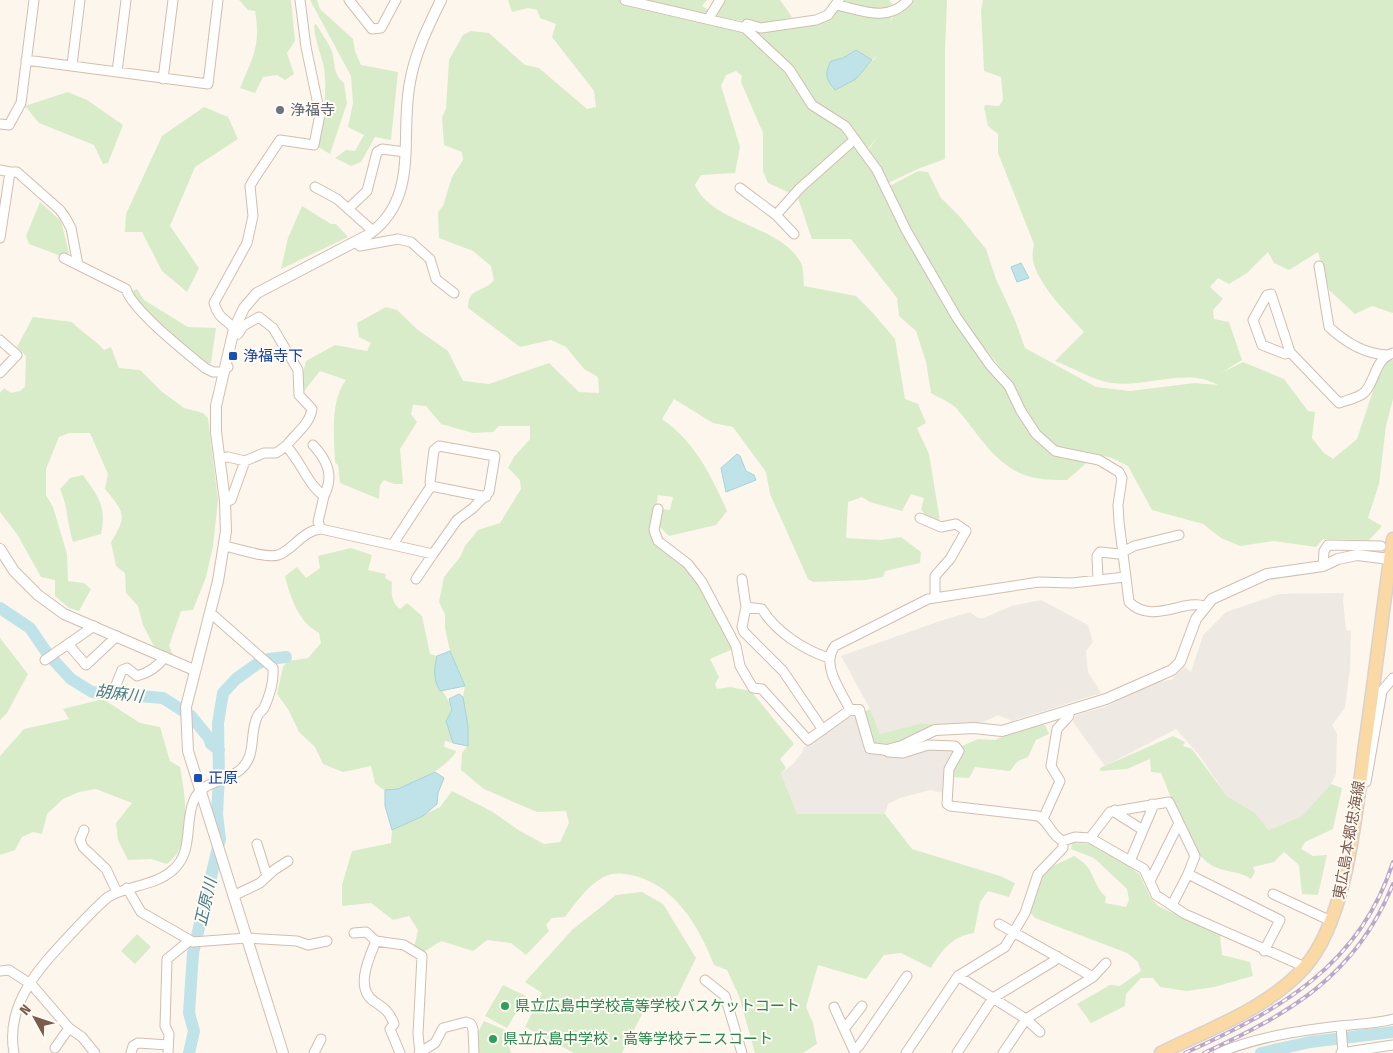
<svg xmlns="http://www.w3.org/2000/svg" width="1393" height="1053" font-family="'Fira Sans Condensed','Noto Sans JP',sans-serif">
  <rect width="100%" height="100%" fill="#fdf6ec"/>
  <path fill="#efe9e4" d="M 1344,593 L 1343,601 L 1346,630 L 1351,631 L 1350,668 L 1345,708 L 1332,725 L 1337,734 L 1336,774 L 1331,784 L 1302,816 L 1269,830 L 1255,813 L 1227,796 L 1199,755 L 1176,729 L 1105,766 L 1073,722 L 1076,715 L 1105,707 L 1156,682 L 1171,680 L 1185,667 L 1191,672 L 1203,635 L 1226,612 L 1279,594 Z
    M 1041,600 L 1088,625 L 1093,642 L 1086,651 L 1088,672 L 1101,693 L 1012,721 L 998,715 L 979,724 L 965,722 L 956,726 L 921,723 L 880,734 L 870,709 L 841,656 L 940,621 L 970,612 L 978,618 L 984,618 L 1011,606 Z
    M 855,714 L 866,752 L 904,756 L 925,748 L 953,748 L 956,752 L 944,793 L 930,790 L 900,798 L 888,804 L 885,814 L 797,814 L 781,773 L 793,764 L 803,751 L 804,747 Z"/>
  <path fill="#d8ecc9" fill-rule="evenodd" d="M 239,0 L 291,0 L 295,41 L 287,53 L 294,74 L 285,80 L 277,75 L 263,77 L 255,93 L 240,88 C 253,57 261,45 255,11 L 248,10 Z
    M 310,0 L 317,0 L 320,9 L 353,39 L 355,51 L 361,65 L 398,72 L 391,140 L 375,137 L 361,162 L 351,166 L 335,158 L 346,150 L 355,151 L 364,135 L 348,127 L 353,103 L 351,76 Z
    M 508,0 L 620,0 L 630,6 L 743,29 L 790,74 L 850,139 L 790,193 L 768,183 L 763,171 L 763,133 L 741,82 L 742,76 L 736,71 L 726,75 L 721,86 L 740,147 L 735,173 L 701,175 L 695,185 C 712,224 781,225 801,263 C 804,268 803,279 804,286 L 856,296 L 873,313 L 895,339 L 905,399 L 918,404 L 926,423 L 917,428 L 929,454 L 940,521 L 928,519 L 921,509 L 924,498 L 911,494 L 902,511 L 870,502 L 862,497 L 848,502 L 846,538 L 881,540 L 901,537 L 921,552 L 920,563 L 885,571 L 883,577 L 865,580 L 813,582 L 808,579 L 770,494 L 766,472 L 733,427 L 713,423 L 674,399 L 662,419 C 695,442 711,475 727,511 L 716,525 L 669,536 L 658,525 L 662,509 L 670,510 L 673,497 L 658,495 L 653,530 L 699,581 L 713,614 L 733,649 L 710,659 L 719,677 L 715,684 L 717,689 L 730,687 L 751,691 L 794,744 L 780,759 L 786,768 L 781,773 L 797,814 L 885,814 L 912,849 L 1000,876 L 1015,883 L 1009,897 L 988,891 L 980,902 L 974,933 C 952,936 942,950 931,968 L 901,953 L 884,955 L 866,979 L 818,965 L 806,1007 L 813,1023 L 817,1044 L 803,1053 L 755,1053 L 739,996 L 727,970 L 714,965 C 699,927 675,884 631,875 C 621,873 611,872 602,878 C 587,886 575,904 565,917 L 552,918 L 546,925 L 549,931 L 526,955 L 511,943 L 487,940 L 473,951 L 441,941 L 422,953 L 414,948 L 418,930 L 409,916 L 393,920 L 371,903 L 342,906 L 342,885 L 352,851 L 391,843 L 392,830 L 440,807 L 452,791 L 491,811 L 520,831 L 544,844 L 560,842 L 569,823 L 566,811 L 537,812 L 484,789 L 461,770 L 462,753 L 468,745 L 468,726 L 463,697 L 465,686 L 450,651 L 445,628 L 445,614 L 439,602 L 444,577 L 460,557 L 465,546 L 478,530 L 500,523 L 521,489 L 520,480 L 508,468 L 514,457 L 530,439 L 530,426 L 499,426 L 493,432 L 473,433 L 441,424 L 426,406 L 413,405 L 411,414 L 417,422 L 400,449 L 403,484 L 394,484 L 384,480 L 380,485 L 379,499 L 340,483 L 338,465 L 335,462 C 334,437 330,400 346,380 L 320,371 L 304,391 L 303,373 L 306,361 L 335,345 L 367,351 L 371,343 L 359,337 L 357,323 L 386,307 L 397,310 L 418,330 L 448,351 L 463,381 L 489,384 L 549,363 L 579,392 L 599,393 L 598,377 L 584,369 L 566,347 L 551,340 L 520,347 L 468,308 C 468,286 485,293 494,280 L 491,266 L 473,251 L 439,238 L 438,212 L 443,206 L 452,177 L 463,160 L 462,152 L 444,145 L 442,117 L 446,109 L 449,60 L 463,35 L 471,31 L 489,33 L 525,65 L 539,68 L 587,109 L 596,107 L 594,91 L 552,37 L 556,24 L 540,18 L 537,10 L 528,8 L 512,12 Z
    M 630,0 L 707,0 L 702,6 L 710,11 L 703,16 Z
    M 723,0 L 780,0 L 792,17 L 762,25 L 714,16 Z
    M 841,0 L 889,0 L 893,5 L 882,13 L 840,2 Z
    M 909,0 L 947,0 L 945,51 L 945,159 L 920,168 L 884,185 L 867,152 L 878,136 L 867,150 L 819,107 L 754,31 L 817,22 L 837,8 L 892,15 L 890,23 L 894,14 ZM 856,50 L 872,60 L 878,55 L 854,80 L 843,58 Z
    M 983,0 L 1393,0 L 1393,313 L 1372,306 L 1355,314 L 1329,290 L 1318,252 L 1289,270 L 1274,263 L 1268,252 L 1247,273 L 1229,284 L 1218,278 L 1210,287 L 1223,299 L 1213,310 L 1214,319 L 1229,322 L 1242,360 L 1221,373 L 1243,362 L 1284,379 L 1308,411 L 1315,412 L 1312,438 L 1323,452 L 1333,459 L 1357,439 L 1376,382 L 1387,361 L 1393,360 L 1393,399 L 1386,426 L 1379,484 L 1368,518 L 1382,526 L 1369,540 L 1323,539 L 1316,547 L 1274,541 L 1240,546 L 1221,538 L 1203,524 L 1152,510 L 1128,466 L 1112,458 L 1087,452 L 1055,448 L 1046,443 L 1023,409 L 1009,378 L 959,317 L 908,229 L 888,187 L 918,171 L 928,172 L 941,198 L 960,217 L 986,249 L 996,279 L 1015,320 L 1025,348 L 1096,387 L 1130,391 L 1195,383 L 1218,385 C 1185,367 1147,388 1112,383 C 1095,381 1071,367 1055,361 L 1084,332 C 1068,314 1037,284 1033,260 C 1032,256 1033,249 1034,244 L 998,153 L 998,134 L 988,126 L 984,107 L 986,105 L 999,106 L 1003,100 L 1001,77 L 984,71 L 981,10 Z
    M 316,24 C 321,32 327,41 331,49 C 336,61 332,74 344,83 L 347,103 L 330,154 L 317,146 C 322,121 328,94 324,68 C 321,54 315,41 314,26 Z
    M 68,92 L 87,100 L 123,125 L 108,163 L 103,164 L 94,145 L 39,123 L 25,106 Z
    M 204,107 L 228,117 L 238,139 L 195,167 L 170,226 L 199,268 L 187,292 L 162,271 L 142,232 L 125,232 L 126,214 L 162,136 Z
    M 854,145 L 873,171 L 902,231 L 1006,387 L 1015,403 L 1016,413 L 1043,446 L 1090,460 L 1067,480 C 1057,480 1046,480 1036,478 C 997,471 980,435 957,409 C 951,402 939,398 931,393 L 926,362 L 916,331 L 899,316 L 897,298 L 851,239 L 812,239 L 798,198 L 807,184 Z
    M 40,202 L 61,221 L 69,253 L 61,256 L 29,244 L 26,236 Z
    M 302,206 L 331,224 L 336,224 L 348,237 L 281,269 L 288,238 Z
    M 137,289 L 144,300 L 188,327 L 216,328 L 211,363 L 206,364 L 138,303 L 132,291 Z
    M 33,317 L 72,322 C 83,333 94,339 104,350 L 111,347 L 119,368 L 140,370 L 161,391 L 184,408 L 203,413 L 208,418 L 218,500 L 213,546 L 206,577 L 193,610 L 181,611 L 169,646 L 173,655 L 154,646 L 143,625 L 138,606 L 126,593 L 125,573 L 116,566 L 111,542 C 128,516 124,512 105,489 L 108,474 L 90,433 L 69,433 L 59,437 L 46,469 L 46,495 L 53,507 L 67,554 L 68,581 L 84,583 L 91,589 L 79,611 L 69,608 L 55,596 L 55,580 L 41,577 L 17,534 L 0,512 L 0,393 L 4,388 L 11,393 L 20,391 L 25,387 L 26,356 L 17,347 Z
    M 83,475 C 98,496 107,507 101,534 L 73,542 C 67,524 68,506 60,489 L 70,478 Z
    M 351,548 L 372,555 L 368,570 L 386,574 L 385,578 L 392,582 C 391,592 391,602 400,609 L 407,603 L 422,616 L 430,654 L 437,656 C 429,685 446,688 452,710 L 446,721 L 453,743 L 445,741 L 444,747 L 456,751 C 450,766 402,794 385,790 C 382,789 377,785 375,783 L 371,766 L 343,772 L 323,764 L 315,747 L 299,732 L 288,709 L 277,694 L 283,667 L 288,661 L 308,658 L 321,643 L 319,633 C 298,621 291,599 285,576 L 297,567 L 306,578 L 320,568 L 318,556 Z
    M 0,638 L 28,674 L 7,713 L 0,720 Z
    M 103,699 L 140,723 L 160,727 L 170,761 L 180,767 C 185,795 194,845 167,864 L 151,859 L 128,860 L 118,840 L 116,823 L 132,803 L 96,789 L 79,792 L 63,799 L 47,814 L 42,834 L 33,832 L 22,837 L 15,850 L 0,855 L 0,756 L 24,729 L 69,719 L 63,709 Z
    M 870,709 L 880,734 L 921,723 L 937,725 C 917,735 899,747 876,745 L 869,736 L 864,712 Z
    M 1045,725 L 1049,734 L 1036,740 L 1028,757 L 1018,761 L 1010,771 L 975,767 L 969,778 L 951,777 L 952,769 L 962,746 L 978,739 L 995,740 L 1029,726 Z
    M 1173,736 L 1185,742 L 1183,746 L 1192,749 L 1227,796 L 1255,813 L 1269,830 L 1302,816 L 1331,784 L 1342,788 L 1333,829 L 1305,842 L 1301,849 L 1313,856 L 1327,855 L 1318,895 L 1302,894 L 1299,865 L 1284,852 L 1274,862 L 1253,867 L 1255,872 L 1251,879 C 1239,870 1224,873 1211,865 C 1186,849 1173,800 1161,773 L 1151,772 L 1150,759 L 1127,769 L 1100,771 L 1100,768 Z
    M 1072,843 L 1091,844 L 1130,867 L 1140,875 L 1150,897 L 1158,906 L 1220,935 L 1222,955 L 1250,962 L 1253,976 L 1214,987 L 1187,991 L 1160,987 L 1153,978 L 1141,978 L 1126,994 L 1125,1006 L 1091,1023 L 1077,1004 L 1110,985 L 1120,986 L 1141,971 L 1138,962 L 1127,953 L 1035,918 L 1028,910 L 1040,876 L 1053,866 L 1074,856 C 1097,869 1090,882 1106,897 L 1105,903 L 1126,907 L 1129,900 L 1127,889 L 1094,858 L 1071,849 Z
    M 642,892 L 663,904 L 696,958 L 673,1005 L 651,997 L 622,1053 L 574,1053 L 525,1027 L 542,993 L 525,982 L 572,930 L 616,895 Z
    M 137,934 L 151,947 L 135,964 L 121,951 Z
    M 503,985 L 526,996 L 507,1028 L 485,1016 Z
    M 484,1021 L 505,1030 L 511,1053 L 478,1053 L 477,1034 Z"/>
  <path fill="#bfe3e8" stroke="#a5d3da" d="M 856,50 L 872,60 L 856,79 L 835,90 C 826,79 824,74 831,61 L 843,58 Z
    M 1021,263 L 1029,278 L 1017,282 L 1011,267 Z
    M 737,454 L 740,456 L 746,471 L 754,475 L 756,480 L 726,492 L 721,468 Z
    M 450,651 L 465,686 L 440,691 C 433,679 434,669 437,656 Z
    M 459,694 L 463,697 L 468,726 L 468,746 L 453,743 L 446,721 L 452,710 L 449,699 Z
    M 435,772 L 444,778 L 438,793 L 437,804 L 423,816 L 392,830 L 385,806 L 385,790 L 398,789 Z"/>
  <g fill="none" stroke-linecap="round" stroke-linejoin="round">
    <path stroke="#bfe3e8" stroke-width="12" d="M 0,608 L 30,628 L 47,653 L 71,679 L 92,692 L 163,698 L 191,716 L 209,738 L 211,744 L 219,750
      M 189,1053 L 194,1031 L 189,1013 L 193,953 L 220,839 L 217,814 L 219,776 L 218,723 L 223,693 L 236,679 L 257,664 L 269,659 L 286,657
      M 1261,1053 L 1310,1042 L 1393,1032"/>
    <g stroke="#d1beb0" stroke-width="11">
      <path id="minor" d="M 300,0 L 306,47 L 320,114 L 314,145 L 280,140 L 254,179 L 250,186 L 253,216 L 247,243 L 214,303 C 219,322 231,320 236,333 L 238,334 L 243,326 L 259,317 L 273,328 L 298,370 L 299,395 L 312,409 C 310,424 295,434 286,446 C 301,461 307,484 324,496 L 318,522 L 321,529
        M 349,0 L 372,29 L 381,28 L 396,0
        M 625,0 L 745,28 L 789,69 L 812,105 L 845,126 L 877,170 L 906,230 L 957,318 L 990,365 L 1009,386 L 1021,411 L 1036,434 L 1055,451 L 1099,460 L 1119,472 L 1122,478 L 1118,505 L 1119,522 L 1129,602 C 1152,625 1183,599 1204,606
        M 837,5 C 861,10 888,23 908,0
        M 709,18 L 720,0
        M 745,28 L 747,24 L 761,28 L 816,20 L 828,15 L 839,0
        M 26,60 L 208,84 L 218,0
        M 72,65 L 80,0
        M 117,72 L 126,0
        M 163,79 L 173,0
        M 0,124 L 9,125 L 21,103 L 34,0
        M 0,170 L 10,172 L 0,238
        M 10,172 L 17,172 L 60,210 L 65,217 L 71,228 L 78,265 L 126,289 C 132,310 186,352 205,368 L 213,372 L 222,372 L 228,367
        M 315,187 L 337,199 L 373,231
        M 740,188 L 776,215 L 794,234
        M 348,209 L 367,191 L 377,152 L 382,149 L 405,152
        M 776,215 L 800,188 L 855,139
        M 355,242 L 360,246 L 398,239 L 411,242 L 430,259 L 436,279 L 454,293
        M 64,258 L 78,265
        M 1319,266 L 1329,327 C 1345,342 1365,354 1387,355
        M 0,340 L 17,355 L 0,373
        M 1290,352 L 1285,354 L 1262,345 L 1253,320 L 1267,295 L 1271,294 L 1290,352 L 1339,403 C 1347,400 1359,398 1365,392 C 1376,379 1375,359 1393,353
        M 313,445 C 328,461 334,476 324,496
        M 220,458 L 228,457 L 245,461 L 264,453 L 276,453 L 286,446
        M 431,486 L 486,497
        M 225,501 L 231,500 L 245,461
        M 658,509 L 654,530 L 658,541 L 688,564 L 702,582 L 736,646 L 740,666 L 753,688 L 762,689 L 808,740 L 850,710 C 842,692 820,665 835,646 L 928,599 L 1039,582 L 1072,583 L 1125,577
        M 920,518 L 941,527 L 956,524 L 966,531 L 950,559 L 935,576 L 935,598
        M 224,546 C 236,548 267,559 278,555 C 293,550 303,530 321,529 L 433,554 L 457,520 L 473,508 L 489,492 L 495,456 L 439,446 L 434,450 L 430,482 L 431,486 L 393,544
        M 1323,566 L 1324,551 L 1328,545 L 1381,546
        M 416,579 L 433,554
        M 742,579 L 746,607 L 762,609 C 776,632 804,650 829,658
        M 1098,580 L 1097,556 L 1100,552 L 1119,554 L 1134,546 L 1179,535
        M 746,607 L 742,627 L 744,632 L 783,671 L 823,730
        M 68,644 L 86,665 L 117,636
        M 45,660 L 94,626
        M 114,690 L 122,670 L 127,668 L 137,676 C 149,673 158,666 165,657
        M 887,750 L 888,752 L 903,753 L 928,745 L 955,746 L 959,751 L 949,769 L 947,804 L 950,806 L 1038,816 C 1050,822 1050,835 1063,841 L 1075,837 L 1090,838 L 1144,869 L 1156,895 L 1185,914 L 1305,967
        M 1360,782 L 1366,782 L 1382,691 L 1393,678
        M 1115,810 L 1116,813 L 1143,830 L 1130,861
        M 1043,819 L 1060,781 L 1051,766 L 1057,729 L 1069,716 L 1068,711
        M 84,830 L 80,840 L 83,847 L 106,869 L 117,892
        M 1143,830 L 1152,809 L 1152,804
        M 1090,838 L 1110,812 L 1169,802 L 1195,856 L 1188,874 L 1280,920 L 1264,951
        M 257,844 L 267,876
        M 1150,881 L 1177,827 L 1180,825
        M 127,888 L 141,912 L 193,942 L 246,938 L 297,941 L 308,945 L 327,941
        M 1273,894 L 1331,921
        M 233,896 L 260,883 L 274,870 L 288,861
        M 1172,905 L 1188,874
        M 999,924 L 1093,977 L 1026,1019 L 1003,1053
        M 354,933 L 366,932 L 376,941 L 404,945 L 422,956 L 418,1034 L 420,1053
        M 376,941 C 369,958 354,989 375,1002 C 384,1008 390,1012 394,1024 L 390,1029 L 400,1053
        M 0,971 L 9,970 L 32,985 L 69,1028 L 82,1037 L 95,1053
        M 958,976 L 1005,947 L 1025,913 L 1038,874 L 1063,848 L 1063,841
        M 1093,977 L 1106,963
        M 705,980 L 725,996 L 742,1053
        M 834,1007 L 855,1053
        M 1341,1026 L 1343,1053
        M 844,1029 L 862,1006
        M 55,1048 L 69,1028
        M 854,1050 L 859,1046 L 907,976
        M 14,1053 C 5,1004 39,968 70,935 C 82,922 94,909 108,897 C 129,885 156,886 174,869 C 194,850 184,822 194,800 C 202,781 225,782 240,770 C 257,756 249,735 257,717 C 258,714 262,711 264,708 C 270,695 274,681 273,668 L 214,616 L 210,615
        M 131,1053 L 133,1046 L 138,1043 L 168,1045
        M 168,1053 L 169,1034 L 165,1026 L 167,959 L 189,941
        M 314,1053 L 321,1039
        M 419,1053 L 435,1043 L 443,1028 L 466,1022 L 471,1024 L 473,1029 L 474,1053
        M 906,1053 L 958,976 L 1026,1019 L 1040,1032
        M 957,1053 L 993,998 L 1054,961 L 1057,956
        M 1218,1053 C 1257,1037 1297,1031 1339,1026 C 1357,1024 1375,1024 1393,1019
        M 1341,1053 L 1393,1045"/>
    </g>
    <g stroke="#d1beb0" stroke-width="12">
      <path id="tertiary" d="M 0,549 L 14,571 L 38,595 L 64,614 L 194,670
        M 850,710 L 859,710 L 870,748 L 887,750 L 902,746 L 935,730 L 974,728 L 1002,731 L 1106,699 L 1172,670 L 1180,662 L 1196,619 L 1212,599 L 1267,574 L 1323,566 L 1338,559 L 1357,555 L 1390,559
        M 283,1053 L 188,751 L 186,707 L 218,581 L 226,531 L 225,501 L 216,432 L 216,406 L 234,329 L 244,308 L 257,293 L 368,235 C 421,198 399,137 410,82 C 415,53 428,27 441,0"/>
    </g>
    <g stroke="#dad1cd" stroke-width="15">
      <path id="primary" d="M 1161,1053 C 1209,1029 1267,1009 1304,968 C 1348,919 1356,810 1365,745 C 1375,676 1383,607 1393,539"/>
    </g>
    <use href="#minor" stroke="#fff" stroke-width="9"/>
    <use href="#tertiary" stroke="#fff" stroke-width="10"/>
    <use href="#primary" stroke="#fbd9a5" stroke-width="12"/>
    <g stroke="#b9a8c9" stroke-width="4">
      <path id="rail" d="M 1185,1053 C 1278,1011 1360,966 1393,862
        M 1204,1053 C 1289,1014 1356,976 1393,884"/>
    </g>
    <use href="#rail" stroke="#fffaf3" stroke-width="2" stroke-dasharray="5.5" stroke-linecap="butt"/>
  </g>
  <circle fill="#6b7280" stroke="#fffaf3" stroke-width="2" cx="280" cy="110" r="5"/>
  <g fill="#1a4fb4" stroke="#fffaf3" stroke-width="2">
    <rect x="228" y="351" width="10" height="10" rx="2.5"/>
    <rect x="193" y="773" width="10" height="10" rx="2.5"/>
  </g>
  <g fill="#2e9e5b" stroke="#fffaf3" stroke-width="2">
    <circle cx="505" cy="1006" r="5"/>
    <circle cx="493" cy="1039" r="5"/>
  </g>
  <g text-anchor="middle" stroke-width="4" stroke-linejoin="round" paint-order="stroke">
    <g font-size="15" fill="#5b616d" stroke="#fffaf3" text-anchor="start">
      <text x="290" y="115">浄福寺</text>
    </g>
    <g font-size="15" fill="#164399" stroke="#fffaf3" text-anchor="start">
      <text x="243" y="361">浄福寺下</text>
      <text x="208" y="783">正原</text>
    </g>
    <g font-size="15" fill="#7a5c4d" stroke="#fffaf3">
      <text transform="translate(1349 840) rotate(-80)" y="5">東広島本郷忠海線</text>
    </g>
    <g font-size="15" fill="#27864d" stroke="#fffaf3" text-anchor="start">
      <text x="515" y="1011">県立広島中学校高等学校バスケットコート</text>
      <text x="503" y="1044">県立広島中学校・高等学校テニスコート</text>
    </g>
    <g font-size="16" font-style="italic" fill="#437c86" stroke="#fffaf3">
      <text transform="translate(119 693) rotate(7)" y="6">胡麻川</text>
      <text transform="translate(205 902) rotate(-77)" y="6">正原川</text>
    </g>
  </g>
  <g transform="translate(35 1018) rotate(310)" stroke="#fffaf3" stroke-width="4" paint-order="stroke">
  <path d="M0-4L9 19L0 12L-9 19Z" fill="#7a5c4d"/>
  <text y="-8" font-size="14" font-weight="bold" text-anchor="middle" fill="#7a5c4d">N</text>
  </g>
</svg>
